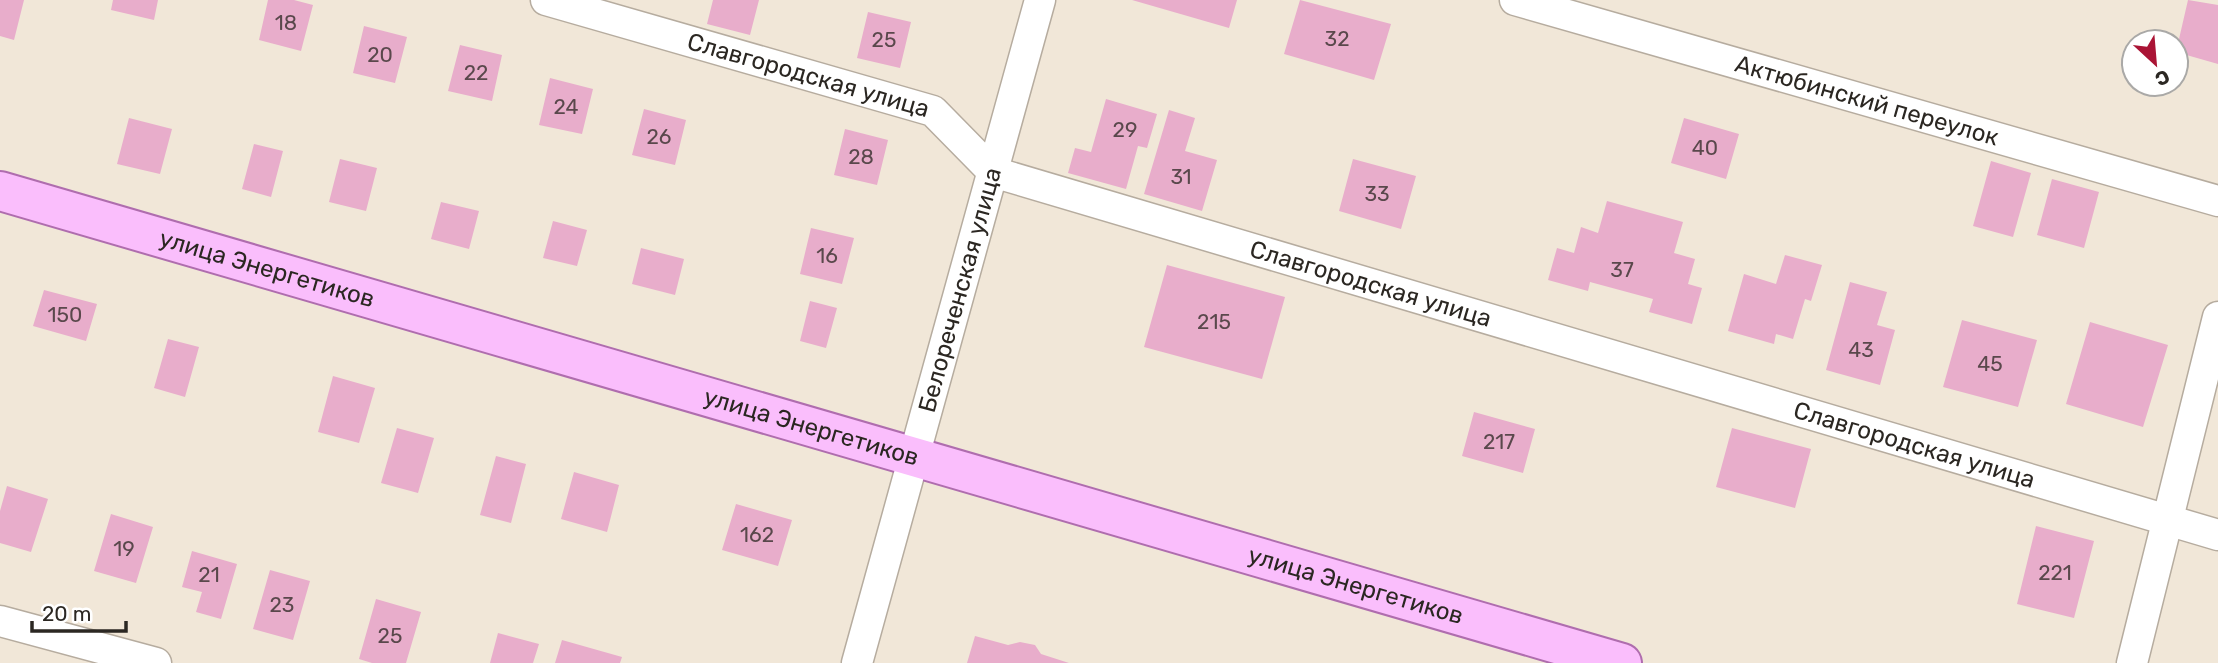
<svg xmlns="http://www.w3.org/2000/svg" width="2218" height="663" font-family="Rubik,sans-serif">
  <rect width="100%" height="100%" fill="#f1e7d8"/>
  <path fill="#e8adcb" d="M 0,0 L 24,0 L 14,40 L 0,36 Z
    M 113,0 L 158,0 L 154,20 L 111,10 Z
    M 268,0 L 294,0 L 313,5 L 301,51 L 259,40 Z
    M 713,0 L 759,0 L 750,35 L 707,24 Z
    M 1132,0 L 1237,0 L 1229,28 Z
    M 1300,0 L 1391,24 L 1374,80 L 1284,54 Z
    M 2188,0 L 2218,5 L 2218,64 L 2176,52 Z
    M 868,12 L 911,22 L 900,68 L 857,58 Z
    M 364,26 L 407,37 L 395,83 L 353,73 Z
    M 460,45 L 502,55 L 492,101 L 448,91 Z
    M 550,78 L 593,89 L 582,134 L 539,125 Z
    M 1106,99 L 1157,114 L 1147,148 L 1138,146 L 1126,189 L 1068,173 L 1075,148 L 1091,152 Z
    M 644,109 L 686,120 L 675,165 L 632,155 Z
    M 1169,110 L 1195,118 L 1185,151 L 1217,160 L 1202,211 L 1144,194 Z
    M 129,118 L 172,129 L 160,174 L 117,164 Z
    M 1684,118 L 1739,134 L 1726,179 L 1671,163 Z
    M 845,129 L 888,140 L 877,185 L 834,175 Z
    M 254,144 L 283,151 L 271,197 L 242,189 Z
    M 340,159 L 377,168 L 366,211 L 329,202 Z
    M 1353,159 L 1416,176 L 1401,229 L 1339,211 Z
    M 1991,161 L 2031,173 L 2013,237 L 1973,226 Z
    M 2052,179 L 2099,192 L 2084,248 L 2037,235 Z
    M 1607,201 L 1683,222 L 1674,253 L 1695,259 L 1688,284 L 1702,288 L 1692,324 L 1649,312 L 1653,299 L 1590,282 L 1588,291 L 1548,280 L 1557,248 L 1574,253 L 1581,227 L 1598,233 Z
    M 441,202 L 479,211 L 469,249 L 431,239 Z
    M 553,221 L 587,230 L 577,266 L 543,258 Z
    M 811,228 L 854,238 L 842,284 L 800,274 Z
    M 641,248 L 684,259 L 675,295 L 632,284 Z
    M 1785,255 L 1822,265 L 1811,301 L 1805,299 L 1793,339 L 1776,334 L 1774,344 L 1728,331 L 1744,274 L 1776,284 Z
    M 1167,265 L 1285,297 L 1262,379 L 1144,347 Z
    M 1850,282 L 1887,292 L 1877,325 L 1895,330 L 1880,385 L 1826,370 Z
    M 44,290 L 97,304 L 86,341 L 33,326 Z
    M 810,301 L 837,308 L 826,348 L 800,341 Z
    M 1962,320 L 2037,340 L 2018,407 L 1943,387 Z
    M 2090,322 L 2168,345 L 2143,427 L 2066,404 Z
    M 168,339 L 199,347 L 185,397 L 154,388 Z
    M 333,376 L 375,388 L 359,443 L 318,432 Z
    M 1474,412 L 1535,429 L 1523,473 L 1462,456 Z
    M 397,428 L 434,438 L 418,493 L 381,483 Z
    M 1732,428 L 1811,449 L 1795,508 L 1716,487 Z
    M 496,456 L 526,464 L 511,523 L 480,515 Z
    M 574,472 L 619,485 L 607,532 L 561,519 Z
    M 7,486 L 48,499 L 31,552 L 0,543 L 0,511 Z
    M 736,504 L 792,520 L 778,566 L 722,550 Z
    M 111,514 L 153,527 L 136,583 L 94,571 Z
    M 2036,526 L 2094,541 L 2074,618 L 2017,604 Z
    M 192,551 L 237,564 L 221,619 L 196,612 L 202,592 L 182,587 Z
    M 270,570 L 310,581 L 293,640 L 253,629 Z
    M 376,599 L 421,612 L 406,663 L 372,663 L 359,659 Z
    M 498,633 L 539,644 L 533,663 L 490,663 Z
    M 975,636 L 1008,645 L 1020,642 L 1035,645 L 1041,654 L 1069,663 L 967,663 Z
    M 562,640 L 622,657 L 620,663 L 555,663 Z"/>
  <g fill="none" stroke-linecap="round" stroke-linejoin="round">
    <g stroke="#b6ac9f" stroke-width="33">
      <g id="street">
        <path id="s1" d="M 546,0 L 933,111 L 993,172 L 2218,535"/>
        <path id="s2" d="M 1515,0 L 2218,201"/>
        <path d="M 0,621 L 156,663"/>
        <path id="s3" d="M 857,663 L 1040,0"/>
        <path d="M 2132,663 L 2218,317"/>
      </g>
    </g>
    <g stroke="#af6dae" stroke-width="42">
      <g id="primary">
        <path id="s4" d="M 0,191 L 1622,663"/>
      </g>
    </g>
    <use href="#street" stroke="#fff" stroke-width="30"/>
    <use href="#primary" stroke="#fabefc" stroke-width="38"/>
  </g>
  <g text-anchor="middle" stroke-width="6" stroke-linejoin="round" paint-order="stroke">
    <g font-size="21" fill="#5a484c">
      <text x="286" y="30">18</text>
      <text x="1337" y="46">32</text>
      <text x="884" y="47">25</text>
      <text x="380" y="62">20</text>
      <text x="476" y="80">22</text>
      <text x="566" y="114">24</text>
      <text x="1125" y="137">29</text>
      <text x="659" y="144">26</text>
      <text x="1705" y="155">40</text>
      <text x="861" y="164">28</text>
      <text x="1181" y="184">31</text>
      <text x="1377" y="201">33</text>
      <text x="827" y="263">16</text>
      <text x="1622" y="277">37</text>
      <text x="65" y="322">150</text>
      <text x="1214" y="329">215</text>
      <text x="1861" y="357">43</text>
      <text x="1990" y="371">45</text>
      <text x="1499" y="449">217</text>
      <text x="757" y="542">162</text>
      <text x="124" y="556">19</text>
      <text x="2055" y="580">221</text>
      <text x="209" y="582">21</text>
      <text x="282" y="612">23</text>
      <text x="390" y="643">25</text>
    </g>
    <g font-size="24" fill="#2b2722" stroke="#fff">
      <text dy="8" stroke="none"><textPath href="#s1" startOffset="273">Славгородская улица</textPath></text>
      <text dy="8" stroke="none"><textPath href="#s2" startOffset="366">Актюбинский переулок</textPath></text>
      <text dy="8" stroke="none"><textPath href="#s4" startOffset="278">улица Энергетиков</textPath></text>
      <text dy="8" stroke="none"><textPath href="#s1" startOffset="882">Славгородская улица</textPath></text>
      <text dy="8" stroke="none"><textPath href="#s3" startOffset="387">Белореченская улица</textPath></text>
      <text dy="8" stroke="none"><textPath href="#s4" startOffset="845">улица Энергетиков</textPath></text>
      <text dy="8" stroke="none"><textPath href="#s1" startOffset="1449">Славгородская улица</textPath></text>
      <text dy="8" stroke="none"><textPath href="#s4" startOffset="1412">улица Энергетиков</textPath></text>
    </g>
  </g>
  <g transform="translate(2155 63) rotate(154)"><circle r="33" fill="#ffffff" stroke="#aaa9a7" stroke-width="2"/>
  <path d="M0-5L12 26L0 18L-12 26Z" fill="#aa1435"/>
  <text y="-10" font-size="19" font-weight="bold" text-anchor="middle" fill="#2b2722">С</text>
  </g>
  <path d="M32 621v10h94v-10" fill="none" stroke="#2b2722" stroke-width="3.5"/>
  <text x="42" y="621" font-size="21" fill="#2b2722" stroke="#ffffff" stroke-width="5" paint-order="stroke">20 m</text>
</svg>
